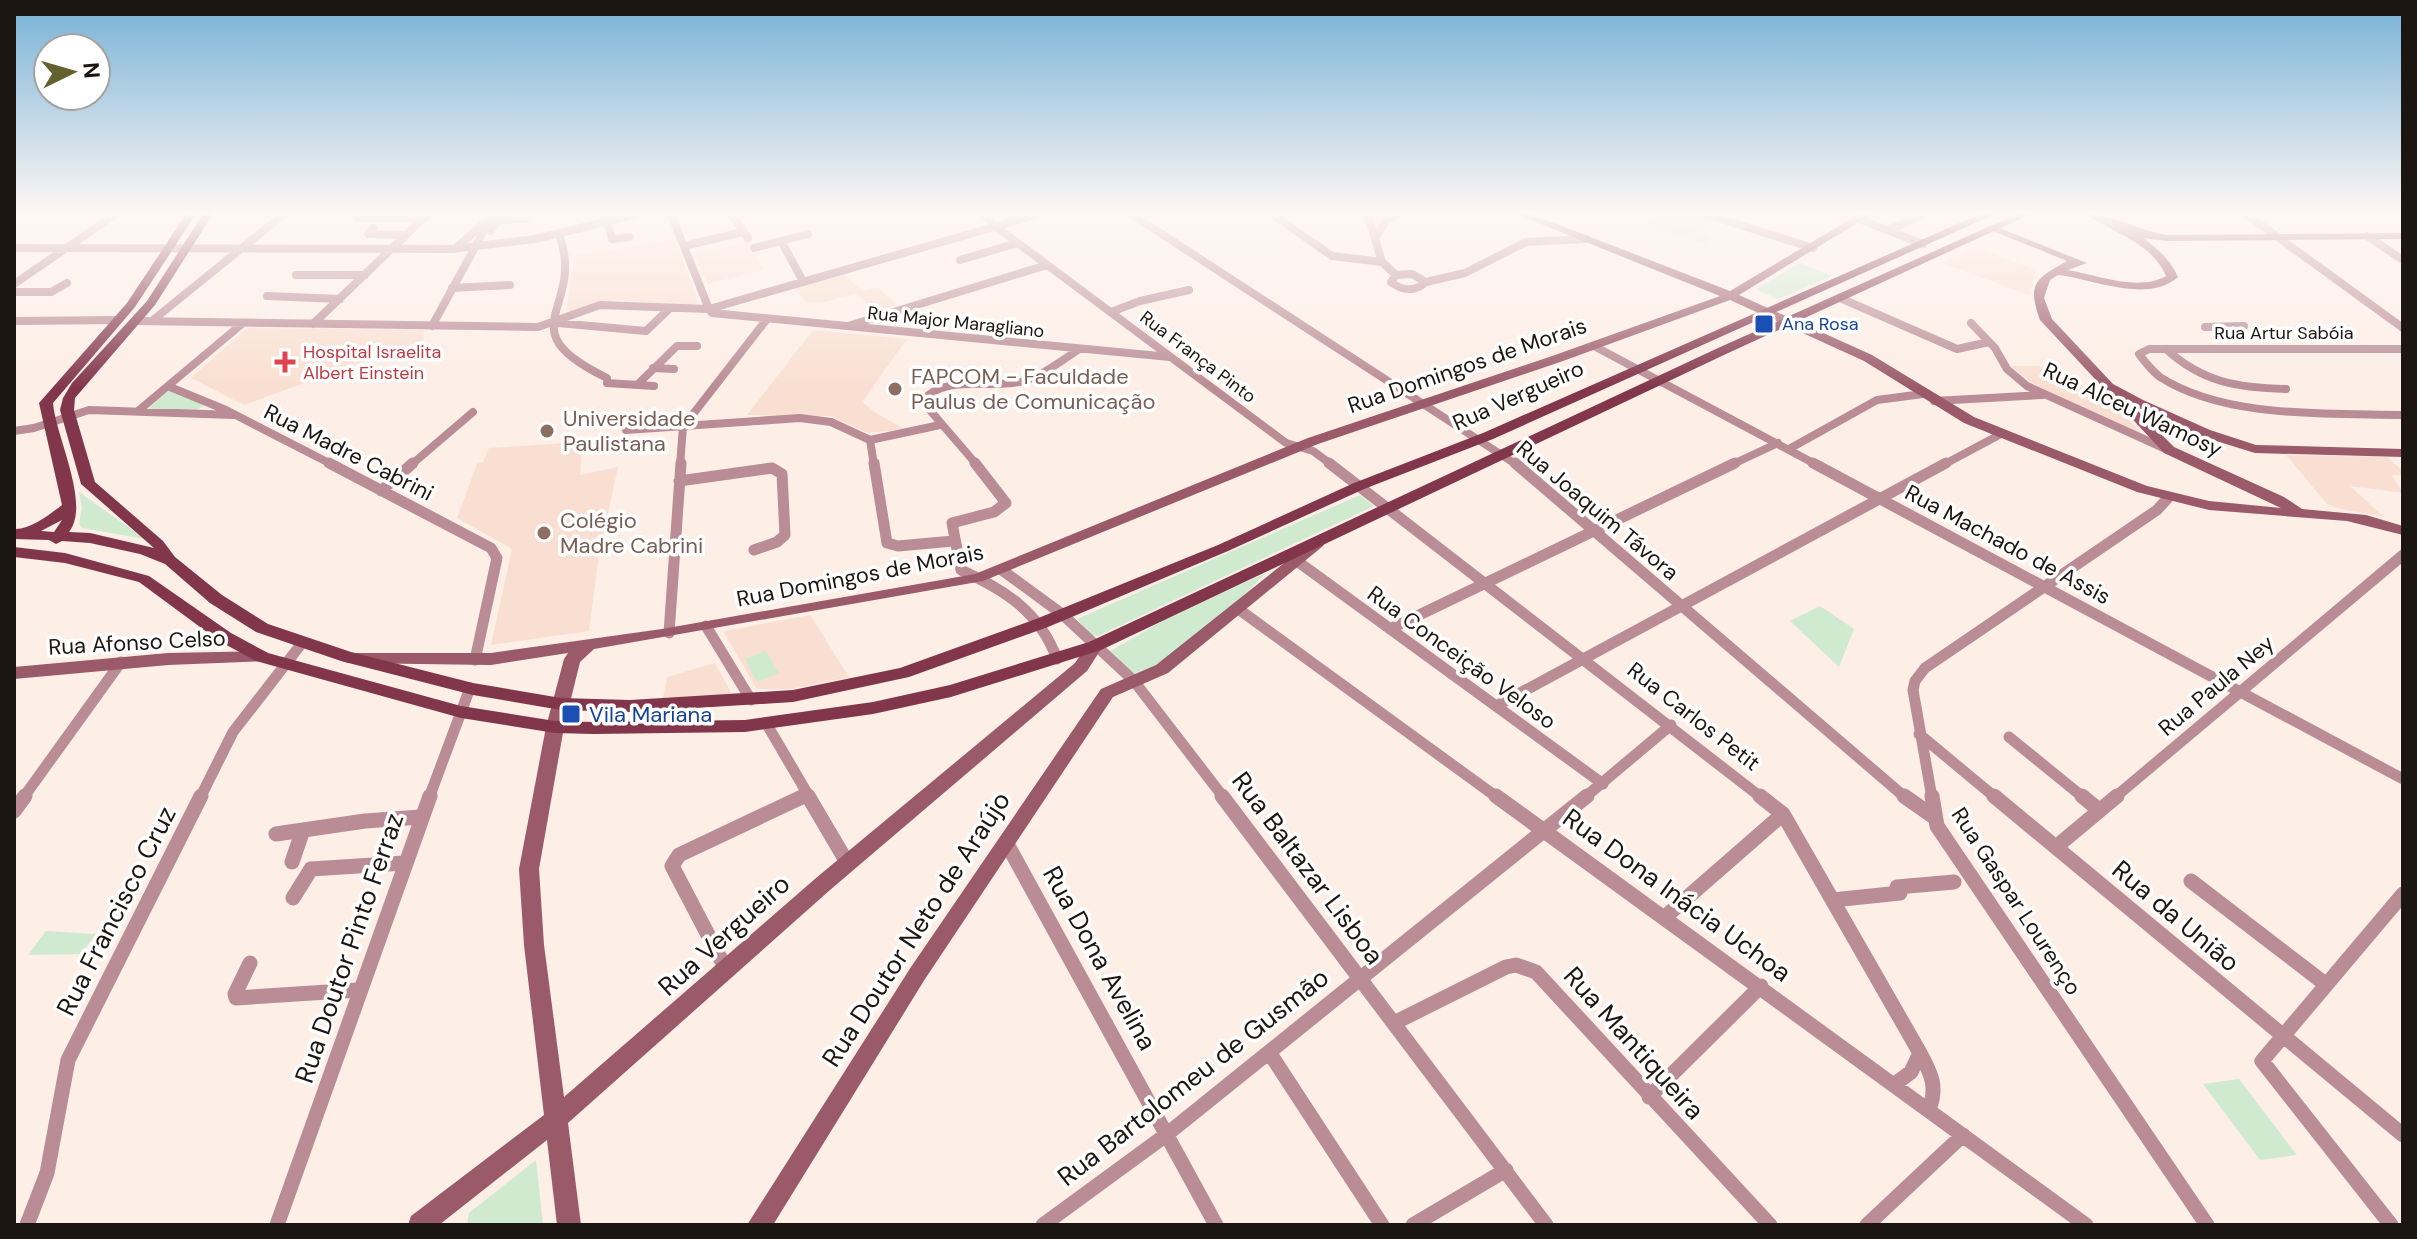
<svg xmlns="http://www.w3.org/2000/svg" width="2417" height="1239" font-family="'DM Sans',sans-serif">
  <rect width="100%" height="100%" fill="#fdeee6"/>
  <path fill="#f9dfd1" d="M 1661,214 L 1693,214 L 1716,222 L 1696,232 L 1712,238 L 1704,243 L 1641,224 Z
    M 675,239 L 698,303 L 696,306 L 618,300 L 575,312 L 566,310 L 575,256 Z
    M 750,241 L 764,270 L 708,284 L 694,254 Z
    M 1976,247 L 2036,270 L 2029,295 L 1942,263 Z
    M 843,274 L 863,291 L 878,287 L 897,305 L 876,312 L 856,293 L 825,302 L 806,302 L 793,288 Z
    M 247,328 L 424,330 L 423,340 L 244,405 L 191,378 Z
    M 813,330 L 907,339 L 862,402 L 878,414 L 904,429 L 868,433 L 830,416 L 747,415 Z
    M 2011,366 L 2039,366 L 2107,396 L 2143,435 L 2040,389 Z
    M 582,442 L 580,475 L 618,467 L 599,554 L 589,631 L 491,645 L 512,549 L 457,518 L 477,464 L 483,462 L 489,448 Z
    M 2286,455 L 2387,457 L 2403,471 L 2403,475 L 2392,475 L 2403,493 L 2350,486 L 2384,517 L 2341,509 L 2327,504 Z
    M 810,615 L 849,677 L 791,689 L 757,689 L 724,633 L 725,631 Z
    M 715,663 L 731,692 L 729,694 L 663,698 L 667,677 Z"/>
  <path fill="#d0ead0" d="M 1800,263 L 1832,276 L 1778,299 L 1756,289 Z
    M 170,390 L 206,403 C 192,419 166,411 147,409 Z
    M 79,492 L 145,539 L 82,528 L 79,524 L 82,508 Z
    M 1360,495 L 1374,506 L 1098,636 L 1091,635 L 1077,619 Z
    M 1266,573 C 1227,612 1187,654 1136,677 L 1107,653 L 1171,616 Z
    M 1820,606 L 1854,629 L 1839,667 L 1790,621 Z
    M 766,651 L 779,673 L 757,682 L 745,659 Z
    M 46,931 L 96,934 L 81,954 L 28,955 Z
    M 2239,1079 L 2297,1155 L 2260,1160 L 2203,1084 Z
    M 536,1160 L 543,1225 L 467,1225 L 469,1213 Z"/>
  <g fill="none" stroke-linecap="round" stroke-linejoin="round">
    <path stroke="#b98c96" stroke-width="8" d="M 671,214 L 709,309
      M 731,214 L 748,238
      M 984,214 L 995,226 L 1286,443 L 1313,451 L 1332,465
      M 1131,214 L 1517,465
      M 1272,214 L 1332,256 L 1382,262
      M 1705,214 L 1813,248
      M 2246,214 L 2403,328
      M 1368,215 L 1382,262 L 1396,275
      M 357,218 L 423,218
      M 1859,219 L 1923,244
      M 495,220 L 525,219
      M 607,222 L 612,239 L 629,237
      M 373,228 L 368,234 L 406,235
      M 1888,230 L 1924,214
      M 490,231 L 504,214
      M 559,234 C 587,310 504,328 607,378 L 607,383 L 654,386
      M 1376,236 L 1387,220 L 1399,214
      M 2367,236 L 2403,260
      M 781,241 L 803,281
      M 684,246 L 743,232
      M 14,248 L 450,249 L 535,239 L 638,214
      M 754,248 L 808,234
      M 455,249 L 484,223
      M 960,260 L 1017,243
      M 296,275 L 365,275
      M 1396,275 L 1391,282 C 1402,291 1415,292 1426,282
      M 1396,275 L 1412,274 L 1426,282
      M 1426,282 L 1465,273 L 1526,242 L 1586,239
      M 14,284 L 116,214
      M 452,288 L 510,285
      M 14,292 L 51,292 L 67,283
      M 267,296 L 340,299
      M 1840,298 L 1957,349 L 1989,342
      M 709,309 L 712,313 L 1170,357
      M 1111,312 L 1140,301 L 1189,290
      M 153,320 L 284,214
      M 14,321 L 118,320
      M 135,321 L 538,327 L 600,305 L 709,309 L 1039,214
      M 558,323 L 646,331 L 669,309
      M 1971,323 L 1995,348 L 2007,369 L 2027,386 L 2168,450
      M 313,324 L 428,214
      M 432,326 L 491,218
      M 848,326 L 1047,265
      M 2205,327 L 2244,326
      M 1594,346 L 1817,465
      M 2166,349 C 2202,382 2238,388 2286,389
      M 2403,349 L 2149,349 L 2139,354 C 2145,362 2152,371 2160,377 C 2225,419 2328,413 2403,415
      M 653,368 L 674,369
      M 638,384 L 677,346 L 697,346
      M 170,387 L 226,410 L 333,465
      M 1934,401 L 2042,395
      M 138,411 L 243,323
      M 626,430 L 800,418 L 831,422 L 870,440 L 940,425
      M 14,431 L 34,428 L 89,410 L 234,415
      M 870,440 L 874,465
      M 1789,449 L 1877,400 L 1923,394
      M 411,465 L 473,412
      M 680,465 L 683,427 L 767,319
      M 977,465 L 922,401 C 947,373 991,390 1024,381 C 1043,375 1061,361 1078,350
      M 1731,465 L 1778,443
      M 1943,465 L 2001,434"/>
    <path stroke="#b98c96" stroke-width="11" d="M 329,463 L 491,548 L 497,558 L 475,660
      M 874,463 L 887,543 L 898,546 L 953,541
      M 975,463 L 1006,503 L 994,512 L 952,523 L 961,570 C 1005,590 1040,612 1057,659
      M 1329,463 L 1762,798
      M 1515,463 L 1906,798
      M 1813,463 L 2403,779
      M 679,481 L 772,468 L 782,474 L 785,535 L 777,542 L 754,550
      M 381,491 L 413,463
      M 1297,561 L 1603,784
      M 1002,570 L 1062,614 L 1134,681 L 1224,798
      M 1237,608 L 1498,798
      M 706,626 L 751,700
      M 1390,629 L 1735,463
      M 669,633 L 681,463
      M 1496,706 L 1946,463
      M 766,723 L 810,798
      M 1919,734 L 1996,798
      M 2009,737 L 2084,798
      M 23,798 L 121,662
      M 200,798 L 233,732 L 302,643
      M 429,798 L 470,688
      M 800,798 L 808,794
      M 1584,798 L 1671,725
      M 1932,798 L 1913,690 L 1915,681 L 1925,668 L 2157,510 L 2168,498
      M 2114,798 L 2403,555"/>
    <path stroke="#b98c96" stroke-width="15" d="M 808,796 L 848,864
      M 1222,796 L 1546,1225
      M 1496,796 L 2086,1225
      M 1760,796 L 1783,814 L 1920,1053 L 1911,1072 L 1895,1084
      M 1904,796 L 1934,817
      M 1932,796 L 1937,826 L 2207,1225
      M 1994,796 L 2403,1135
      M 2082,796 L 2099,810
      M 14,811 L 25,796
      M 276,834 L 365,821 L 421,817
      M 1006,842 L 1216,1225
      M 2056,847 L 2117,796
      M 292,862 L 303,830
      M 2191,881 L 2324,983
      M 293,898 L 311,869 L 404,863
      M 1833,900 L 1900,893 L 1897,887 L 1954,882
      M 1665,917 L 1783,814
      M 250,963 L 235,994 L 236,998 L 359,990
      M 727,971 L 672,866 L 679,855 L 804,796
      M 1396,1022 L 1506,967 L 1516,965 L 1536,972 L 1770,1225
      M 1269,1052 L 1382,1225
      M 1920,1053 C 1931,1073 1938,1087 1929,1109
      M 1649,1097 L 1761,986
      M 27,1225 L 47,1173 L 68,1060 L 201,796
      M 277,1225 L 430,796
      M 1043,1225 L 1166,1135 L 1587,796
      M 1413,1225 L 1506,1170
      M 1867,1225 L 1963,1135
      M 2391,1225 L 2262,1061 L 2403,894"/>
    <path fill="#9a5a6a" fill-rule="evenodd" d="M 1516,214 L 1531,214 L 1730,291 L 1859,214 L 1872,214 L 1739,295 L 1872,355 L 1974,417 L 2147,486 L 2209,501 L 2281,508 L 2164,453 L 2040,320 C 2027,284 2035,279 2067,261 L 1988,229 L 1997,227 L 2087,263 L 2068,270 C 2098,275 2138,292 2166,276 C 2152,242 2112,233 2086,214 C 2113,214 2139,231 2167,235 L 2403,233 L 2403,239 L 2167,241 L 2143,238 C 2158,249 2170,259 2178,277 C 2147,304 2094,279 2058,275 L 2050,280 L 2044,298 L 2052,319 L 2113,384 L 2143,400 L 2210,430 L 2256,445 L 2403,449 L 2403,457 L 2255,453 L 2200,436 L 2132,405 L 2174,447 L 2284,497 L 2302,509 L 2366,515 L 2403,526 L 2403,535 L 2347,521 L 2209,510 L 2137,492 L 1964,423 L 1864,361 L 1730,300 L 1563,361 L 1318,444 L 983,581 L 594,649 L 580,662 L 564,727 L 539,869 L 544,945 L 564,1097 L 816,878 L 1075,663 L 1089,642 L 1095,641 L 1103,646 L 1087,671 L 830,890 L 568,1123 L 581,1225 L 557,1225 L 547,1140 L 439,1225 L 408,1225 L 411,1216 L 544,1115 L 524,945 L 519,869 L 546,727 L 564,659 L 568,653 L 491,665 L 348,663 L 342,661 L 340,657 L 342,653 L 491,653 L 662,629 L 975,574 L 1308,438 L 1555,355 L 1720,296 Z
      M 1318,538 L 1323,540 L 1325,543 L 1323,546 L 1168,673 L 1113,697 L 925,979 L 773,1225 L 747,1225 L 911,967 L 1101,689 L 1156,665 L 1313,540 Z
      M 262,651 L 268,653 L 270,657 L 268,661 L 168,665 L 14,679 L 14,667 L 168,653 Z"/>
    <path fill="#82364c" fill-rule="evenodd" d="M 186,214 L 196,214 L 135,307 L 53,403 C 56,438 91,504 69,532 L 90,533 L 154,548 L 81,484 L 60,410 L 63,398 L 72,383 L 147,301 L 203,214 L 213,214 L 155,305 L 75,398 L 74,410 L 95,482 L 163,541 L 175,557 L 222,595 L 268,624 L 351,652 L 473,683 L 561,698 L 630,700 L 793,690 L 900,668 L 1036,619 L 1218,545 L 1354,483 L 1483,433 L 1980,214 L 1995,214 L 1493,439 L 1364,489 L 1228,551 L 1048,627 L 909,677 L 793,702 L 630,712 L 561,710 L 473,695 L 341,661 L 256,632 L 210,603 L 165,564 L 140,554 L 90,543 L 62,541 L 56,544 L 49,540 L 14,539 L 14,529 C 30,530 49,515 62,505 L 39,403 L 127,303 ZM 62,520 L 54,532 L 41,531 Z
      M 2017,214 L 2031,214 L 1726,354 L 1101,650 L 951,697 L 873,714 L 745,732 L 593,734 L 555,733 L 461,718 L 256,661 L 219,641 L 139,582 L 65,563 L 14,557 L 14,547 L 65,553 L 149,576 L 231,633 L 268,653 L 461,706 L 555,721 L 593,722 L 745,720 L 873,702 L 950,685 L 1089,642 L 1718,348 Z"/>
  </g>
  <linearGradient id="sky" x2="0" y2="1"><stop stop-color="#77b1d6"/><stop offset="0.55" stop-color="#fef7f4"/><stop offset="1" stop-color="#fef7f4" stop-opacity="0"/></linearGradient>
  <rect width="2417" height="388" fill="url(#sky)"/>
  <g fill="#1a4fb4" stroke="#fff" stroke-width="3">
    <rect x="1754" y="314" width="20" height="20" rx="4"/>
    <rect x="561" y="704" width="20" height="20" rx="4"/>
  </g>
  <path fill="#e0444e" stroke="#fff" stroke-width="3" d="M281 350h8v8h8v8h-8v8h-8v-8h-8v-8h8z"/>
  <g fill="#8d6e63" stroke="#fff" stroke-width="3">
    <circle cx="895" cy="389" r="8"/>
    <circle cx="547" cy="431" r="8"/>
    <circle cx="544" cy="533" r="8"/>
  </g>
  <g text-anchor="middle" stroke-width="7" stroke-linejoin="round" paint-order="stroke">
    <g font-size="18" fill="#1c1612" stroke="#fff">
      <text transform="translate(956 322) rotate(6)" y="6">Rua Major Maragliano</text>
      <text x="2284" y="339">Rua Artur Sabóia</text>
      <text transform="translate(1198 357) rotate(37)" y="6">Rua França Pinto</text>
    </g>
    <g font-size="18" fill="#164399" stroke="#fff" text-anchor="start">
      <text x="1782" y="330">Ana Rosa</text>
    </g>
    <g font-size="18" fill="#be3a42" stroke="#fff" text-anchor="start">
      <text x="303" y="358">Hospital Israelita<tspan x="303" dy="21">Albert Einstein</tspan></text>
    </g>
    <g font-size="22" fill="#1c1612" stroke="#fff">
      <text transform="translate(1467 365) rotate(-19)" y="8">Rua Domingos de Morais</text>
      <text transform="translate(1518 395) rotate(-24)" y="8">Rua Vergueiro</text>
      <text transform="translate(2133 409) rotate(25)" y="8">Rua Alceu Wamosy</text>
      <text transform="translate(349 452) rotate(27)" y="8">Rua Madre Cabrini</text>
      <text transform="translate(1598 510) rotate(40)" y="8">Rua Joaquim Távora</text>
      <text transform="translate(2008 544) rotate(28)" y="8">Rua Machado de Assis</text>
      <text transform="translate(860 575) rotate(-11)" y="8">Rua Domingos de Morais</text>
      <text transform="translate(137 642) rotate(-3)" y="8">Rua Afonso Celso</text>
      <text transform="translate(1462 657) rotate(36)" y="8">Rua Conceição Veloso</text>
      <text transform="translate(2216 685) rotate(-40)" y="8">Rua Paula Ney</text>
      <text transform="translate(1694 716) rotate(38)" y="8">Rua Carlos Petit</text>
      <text transform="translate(2017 901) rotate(57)" y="8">Rua Gaspar Lourenço</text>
    </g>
    <g font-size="22" fill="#785e54" stroke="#fff" text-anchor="start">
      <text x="911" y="384">FAPCOM - Faculdade<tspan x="911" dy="25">Paulus de Comunicação</tspan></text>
      <text x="563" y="426">Universidade<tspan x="563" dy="25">Paulistana</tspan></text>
      <text x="560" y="528">Colégio<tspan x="560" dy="25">Madre Cabrini</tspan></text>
    </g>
    <g font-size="22" fill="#164399" stroke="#fff" text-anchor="start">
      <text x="589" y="722">Vila Mariana</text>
    </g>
    <g font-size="26" fill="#1c1612" stroke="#fff">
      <text transform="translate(1308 868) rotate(53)" y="9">Rua Baltazar Lisboa</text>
      <text transform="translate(1677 895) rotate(36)" y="9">Rua Dona Inácia Uchoa</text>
      <text transform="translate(116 911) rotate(-63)" y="9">Rua Francisco Cruz</text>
      <text transform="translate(2176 916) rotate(40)" y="9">Rua da União</text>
      <text transform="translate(916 929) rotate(-57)" y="9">Rua Doutor Neto de Araújo</text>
      <text transform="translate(724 935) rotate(-42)" y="9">Rua Vergueiro</text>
      <text transform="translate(349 948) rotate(-71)" y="9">Rua Doutor Pinto Ferraz</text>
      <text transform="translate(1100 958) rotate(61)" y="9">Rua Dona Avelina</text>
      <text transform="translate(1634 1043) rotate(48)" y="9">Rua Mantiqueira</text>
      <text transform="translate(1193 1077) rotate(-38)" y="9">Rua Bartolomeu de Gusmão</text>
    </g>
  </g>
  <rect width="2417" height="1239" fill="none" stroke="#1c1612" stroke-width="32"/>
  <g transform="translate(72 72) rotate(85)"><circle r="38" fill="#ffffff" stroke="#a4a2a0" stroke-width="2"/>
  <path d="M0-6L14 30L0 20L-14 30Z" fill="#63612d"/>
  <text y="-12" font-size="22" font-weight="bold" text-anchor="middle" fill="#1c1612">N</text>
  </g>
</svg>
